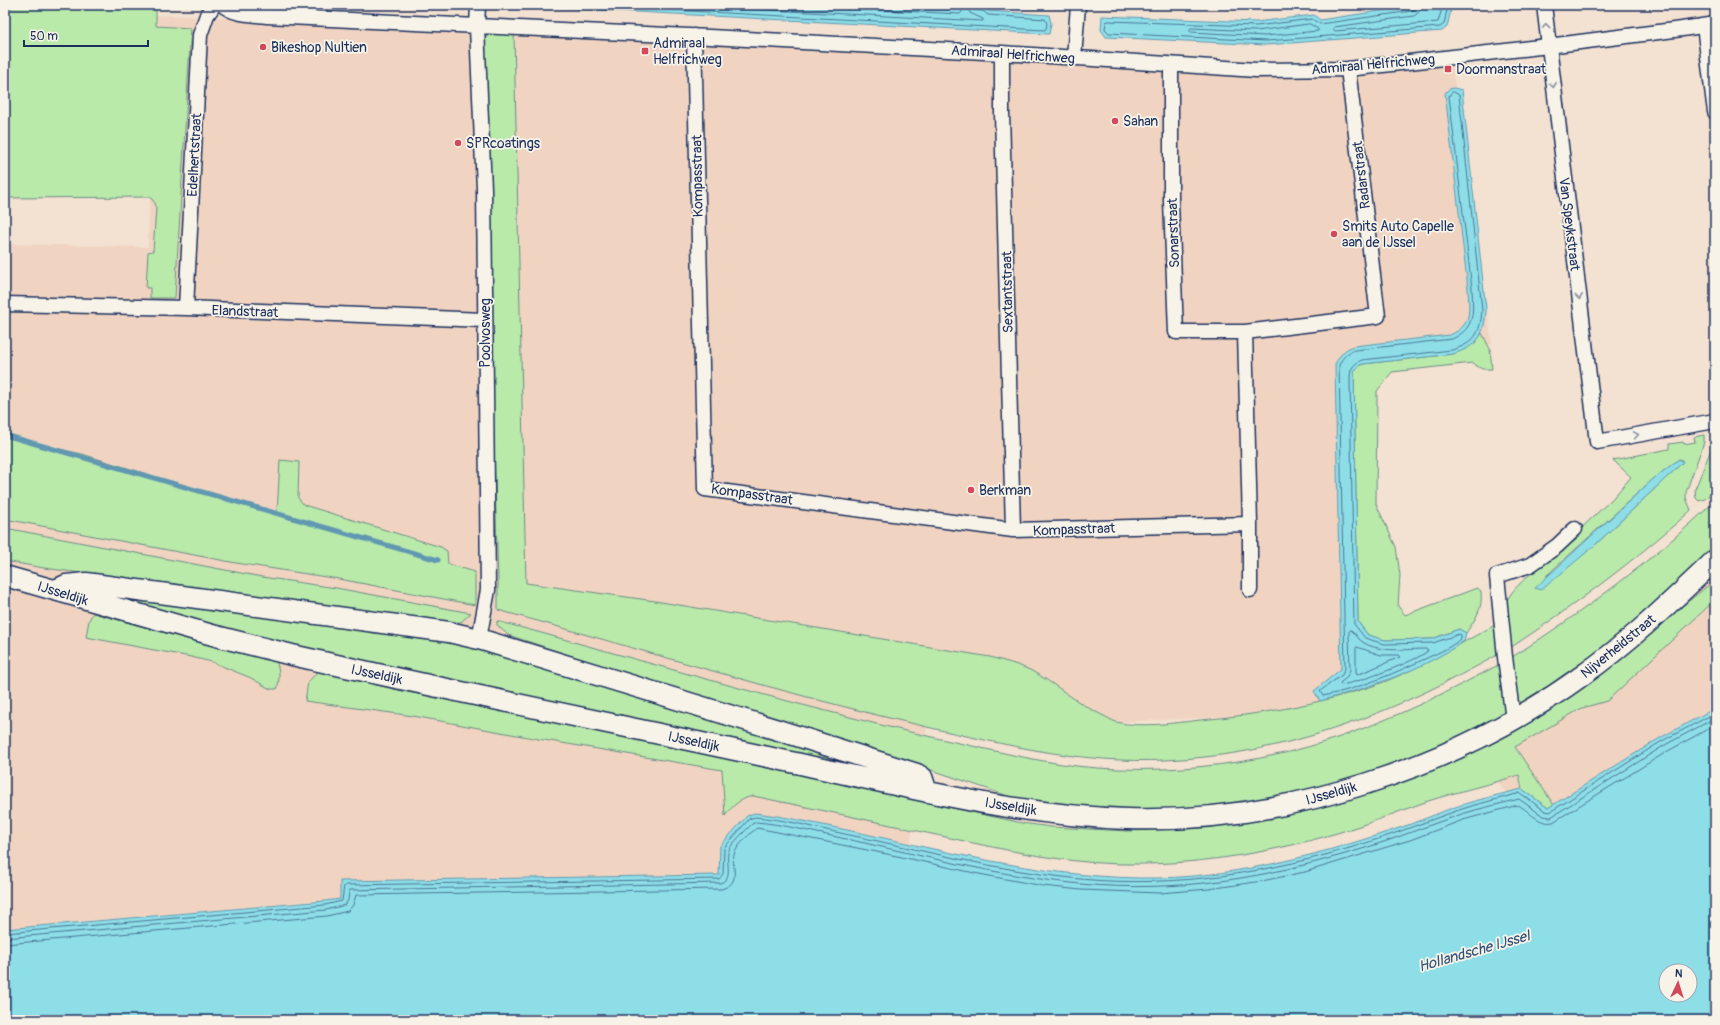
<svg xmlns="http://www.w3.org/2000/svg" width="1720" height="1025" font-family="Pangolin,sans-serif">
  <rect width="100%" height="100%" fill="#f3e1d1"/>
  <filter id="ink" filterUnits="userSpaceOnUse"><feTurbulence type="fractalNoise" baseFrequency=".025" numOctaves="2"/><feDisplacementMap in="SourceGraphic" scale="8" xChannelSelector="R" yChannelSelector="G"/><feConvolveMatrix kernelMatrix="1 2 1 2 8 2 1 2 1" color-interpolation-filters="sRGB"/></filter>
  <g filter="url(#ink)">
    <path fill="#f0d4c1" d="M 156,15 L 710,37 L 1271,70 L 1451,57 L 1492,344 L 1358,366 L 1381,608 L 1350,698 L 1290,714 L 1115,722 L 937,653 L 904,888 L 340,881 L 340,899 L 78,922 L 5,931 L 5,244 L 148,247 Z
      M 1715,575 L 1715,752 L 1536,841 L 1475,745 L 1592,695 Z"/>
    <path fill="#b9eaaa" stroke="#6a8c84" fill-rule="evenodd" d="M 5,5 L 156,5 L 156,26 L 191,28 L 175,298 L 150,298 L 150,288 L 146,288 L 148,252 L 153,251 L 156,208 L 155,203 L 150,197 L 5,198 Z
      M 488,34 L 514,35 L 526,583 L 655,601 L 990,657 C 1003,661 1018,664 1030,670 C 1055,683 1076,703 1102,715 C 1106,717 1111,720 1116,722 C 1140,728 1175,723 1200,720 C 1257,715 1315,705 1370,687 C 1415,672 1455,646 1497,624 L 1501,653 C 1394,713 1288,755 1165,760 C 1083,764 1006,745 927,727 C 783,694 641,649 498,610 L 498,581 L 482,45 Z
      M 1482,333 L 1490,349 L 1492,369 L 1482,369 L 1472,363 L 1392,372 L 1377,391 L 1376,504 L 1396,547 L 1400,575 L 1398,606 L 1405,615 L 1477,588 L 1481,591 C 1483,609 1476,618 1466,633 L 1459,629 L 1432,639 L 1385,640 L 1368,635 L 1358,622 L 1354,372 L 1358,366 L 1363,364 L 1453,354 L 1475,343 Z
      M 1715,432 L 1715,489 L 1705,499 L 1699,501 L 1696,498 L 1695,489 L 1715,440 Z
      M 1704,435 L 1704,442 L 1686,492 L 1686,498 L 1691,510 L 1687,514 C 1630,564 1571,608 1507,650 C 1507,640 1504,610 1506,603 C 1512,583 1560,552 1577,539 L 1574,535 L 1612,499 L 1631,477 L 1613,460 L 1669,449 L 1669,444 L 1683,442 L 1684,444 L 1695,442 L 1694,437 ZM 1679,459 L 1682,460 L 1683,462 L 1594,546 L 1546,576 L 1652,480 Z
      M 5,437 L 82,454 L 277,514 L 280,460 L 299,462 L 298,498 L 304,505 L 441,547 L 447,551 L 448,564 L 475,572 L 475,605 L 339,579 L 236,563 L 5,519 Z
      M 1715,501 L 1715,548 L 1606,647 L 1526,703 L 1520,702 L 1515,697 L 1509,659 C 1582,613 1652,561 1715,501 Z
      M 5,528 L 262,577 L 336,588 L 471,613 L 461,622 L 449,623 L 44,568 L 5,561 Z
      M 1715,580 L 1715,600 L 1607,701 L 1582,708 L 1515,747 L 1554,805 L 1548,808 L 1522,789 L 1519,775 C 1489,785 1458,791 1428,801 C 1402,810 1377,821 1350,829 C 1281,851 1202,865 1129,864 C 1061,864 993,847 927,833 C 869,820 811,808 753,796 C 740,799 733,805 725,816 L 722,770 L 544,740 L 413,716 L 305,701 L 308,682 L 318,671 L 407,692 L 479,705 L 1022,823 L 1051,827 L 1127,831 L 1186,829 L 1253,819 L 1447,763 L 1509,734 L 1570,696 Z
      M 125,597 L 445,641 L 487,649 L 859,765 L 871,772 L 254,638 L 120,598 Z
      M 93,613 L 239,653 L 276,661 C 280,671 280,679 277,689 L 270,689 L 251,678 L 212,662 L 191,657 L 86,637 L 89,620 Z
      M 497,621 C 613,652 729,687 846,716 C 886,727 927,736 968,745 C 1017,756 1067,768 1118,769 C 1171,771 1227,766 1280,754 C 1359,736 1431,701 1502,663 L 1506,710 L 1502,716 L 1441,746 L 1337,784 L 1261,800 L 1177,810 L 1085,808 L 1025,802 L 941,773 L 704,699 L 508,635 L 497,625 Z"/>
    <path fill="#8edee8" stroke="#6098b1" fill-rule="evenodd" d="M 538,5 L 948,5 L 985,7 L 988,11 L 1049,15 L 1051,23 L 1049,34 L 561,8 Z
      M 1420,5 L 1452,5 L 1447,27 L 1442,31 L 1266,45 L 1106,37 L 1101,30 L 1102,16 L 1256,22 L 1314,15 L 1320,20 Z
      M 1454,88 L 1462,90 L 1486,310 C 1484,336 1478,346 1453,354 L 1363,364 L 1358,366 L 1354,372 L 1358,622 L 1368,635 L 1385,640 L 1432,639 L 1459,629 L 1466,633 L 1464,641 C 1421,671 1370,687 1320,701 L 1314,691 L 1341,669 L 1335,364 C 1340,355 1344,349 1354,346 L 1450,335 C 1473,325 1469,310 1468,289 L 1445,93 L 1449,89 Z
      M 1679,459 L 1683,462 L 1594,546 L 1545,587 L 1540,590 L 1535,588 L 1652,480 Z
      M 1715,708 L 1715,1020 L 5,1020 L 5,929 L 325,901 L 340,899 L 340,881 L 719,875 L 720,846 L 747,816 L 754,813 C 785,816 816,824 847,830 C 950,852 1053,880 1159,878 C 1242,876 1326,853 1405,826 C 1424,820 1442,811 1461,805 C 1481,799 1501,794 1522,789 L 1548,808 L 1660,738 ZM 1666,971 L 1690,971 L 1690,995 L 1666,995 Z"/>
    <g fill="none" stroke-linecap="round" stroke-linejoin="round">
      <path stroke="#497595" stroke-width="1" d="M 578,5 L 1044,30 L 1046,29 L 1047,23 L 1045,19 L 988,15 L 983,11 L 974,10 L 972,5
        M 671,5 L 983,21 L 983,19 L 970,13 L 967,5
        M 783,5 L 960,14 L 962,12 L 961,5
        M 1416,5 L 1415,9 L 1412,11 L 1320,24 L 1312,19 L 1256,26 L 1108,21 L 1106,22 L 1105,29 L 1109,33 L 1266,41 L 1440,27 L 1444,24 L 1448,5
        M 1421,5 L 1419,12 L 1414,16 L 1334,27 L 1333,29 L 1335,31 L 1438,22 L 1443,5
        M 1310,24 L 1318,29 L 1318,31 L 1265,36 L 1191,32 L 1189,30 L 1191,28 L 1256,31 Z
        M 1454,92 L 1459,95 L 1482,310 C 1480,334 1475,343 1452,350 L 1362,360 C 1353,364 1350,369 1350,378 L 1354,624 L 1365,638 L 1384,644 L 1433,643 L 1459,634 L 1461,635 L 1461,638 C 1452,647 1440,652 1429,657 C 1395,673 1359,689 1323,696 L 1320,691 L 1342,675 L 1345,669 L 1339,365 C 1343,357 1346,353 1355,350 L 1452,339 C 1476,328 1473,312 1472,289 L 1449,96 L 1451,93 Z
        M 1351,630 C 1356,633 1358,640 1364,643 C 1382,653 1406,649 1426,649 L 1428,651 C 1414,662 1360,682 1341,685 L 1340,683 L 1346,678 L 1350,671 L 1349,632 Z
        M 1357,647 L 1381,655 L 1398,655 L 1400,657 L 1357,675 L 1356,673 L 1356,649 Z
        M 5,933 L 325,905 L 342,901 L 344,886 L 346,885 L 719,879 L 723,874 L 724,848 L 749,819 L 755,817 C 783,819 812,827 840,833 C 919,849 998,871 1080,879 C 1176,888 1270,873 1363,844 C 1395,834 1427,821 1459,810 C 1479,803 1500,799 1520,793 L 1545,811 L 1550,812 L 1662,741 L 1715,713
        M 5,938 L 326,910 L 345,905 L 348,900 L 349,891 L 350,890 L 720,883 C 735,878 724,861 729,850 C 731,844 747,829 752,824 L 756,822 C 783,824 810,832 837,837 C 917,854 997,876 1080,884 C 1179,893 1267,878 1362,849 C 1396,839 1428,825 1462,814 C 1481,808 1500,804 1519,799 L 1543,816 L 1551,817 L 1665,745 L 1715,718
        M 5,944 L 327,916 L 348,911 L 353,905 L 356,895 L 721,889 C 744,883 729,865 735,852 C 738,845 751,832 757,828 L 897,856 L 979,874 L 1043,886 L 1081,890 L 1160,893 L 1209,889 L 1262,881 L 1305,872 L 1410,840 L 1463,820 L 1518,805 C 1530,811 1538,825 1553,822 L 1668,751 L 1715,725"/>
      <path stroke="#6098b1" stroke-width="5" d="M 5,435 L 438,560"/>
      <g stroke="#1b2f5e" stroke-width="17">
        <path id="street" d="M 223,5 C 234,15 252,14 267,16 L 710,37 L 1002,53 L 1256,70 L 1348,69 L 1548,46 L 1682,29 L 1715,24
          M 478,5 L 477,27 L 484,189 L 488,590 L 479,639
          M 1544,5 L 1597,442 L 1715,421
          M 1704,26 L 1715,112
          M 694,36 L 705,489 L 1013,530 L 1250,524
          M 1002,53 L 1002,113 L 1013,530
          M 1074,58 L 1078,5
          M 1171,65 L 1171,201 L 1176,332 L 1245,332 L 1378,316 L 1348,69
          M 5,304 L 186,308 L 484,320
          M 186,308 L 200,35 L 207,15 L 214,5
          M 1245,332 L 1250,524 L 1250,590
          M 1513,720 L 1505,657 L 1497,576 L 1530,565 L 1557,546 L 1575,529"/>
      </g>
      <g stroke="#1b2f5e" stroke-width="23">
        <path id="secondary" d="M 5,576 L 216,636 L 292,655 C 451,691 610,723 768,757 C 886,782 1006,815 1127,819 C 1284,824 1457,767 1583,675 C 1631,641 1673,600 1715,560
          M 55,590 L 66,585 L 86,583 L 449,632 L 479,639 L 778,730 L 917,774 L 922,777 L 927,792"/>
      </g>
      <use href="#street" stroke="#f7f3e8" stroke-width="14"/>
      <use href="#secondary" stroke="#f7f3e8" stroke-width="20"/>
    </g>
    <defs><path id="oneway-chevron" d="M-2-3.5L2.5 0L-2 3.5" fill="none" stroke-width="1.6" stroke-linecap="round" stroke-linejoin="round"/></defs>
    <g stroke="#8991a3">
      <use href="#oneway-chevron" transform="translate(1546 26) rotate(-96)"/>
      <use href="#oneway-chevron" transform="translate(1553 85) rotate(83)"/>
      <use href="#oneway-chevron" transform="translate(1579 297) rotate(83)"/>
      <use href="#oneway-chevron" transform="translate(1636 435) rotate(-10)"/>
    </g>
  </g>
  <g fill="#d1495b" stroke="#f7f3e8" stroke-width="1.5">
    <circle cx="263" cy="47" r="4"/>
    <rect x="641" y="47" width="8" height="8" rx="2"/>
    <rect x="1444" y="65" width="8" height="8" rx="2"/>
    <circle cx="1115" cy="121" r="4"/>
    <circle cx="458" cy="143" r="4"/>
    <circle cx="1334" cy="234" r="4"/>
    <circle cx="971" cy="490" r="4"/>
  </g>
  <g text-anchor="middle" stroke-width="3.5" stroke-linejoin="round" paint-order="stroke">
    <g font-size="14" fill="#1b2f5e" stroke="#f7f3e8" text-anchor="start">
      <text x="653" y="48">Admiraal<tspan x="653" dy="16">Helfrichweg</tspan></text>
      <text x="271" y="52">Bikeshop Nultien</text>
      <text x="1456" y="74">Doormanstraat</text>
      <text x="1123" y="126">Sahan</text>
      <text x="466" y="148">SPRcoatings</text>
      <text x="1342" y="231">Smits Auto Capelle<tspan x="1342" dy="16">aan de IJssel</tspan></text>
      <text x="979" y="495">Berkman</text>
    </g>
    <g font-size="14" fill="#1b2f5e" stroke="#f7f3e8">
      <text transform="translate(1013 54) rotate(4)" y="5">Admiraal Helfrichweg</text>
      <text transform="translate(1373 64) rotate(-5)" y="5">Admiraal Helfrichweg</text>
      <text transform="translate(194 155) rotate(-87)" y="5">Edelhertstraat</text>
      <text transform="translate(1361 175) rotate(-97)" y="5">Radarstraat</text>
      <text transform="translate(697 176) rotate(-91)" y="5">Kompasstraat</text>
      <text transform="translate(1570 224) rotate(83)" y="5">Van Speykstraat</text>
      <text transform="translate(1173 233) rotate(-92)" y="5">Sonarstraat</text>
      <text transform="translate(1007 292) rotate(-91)" y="5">Sextantstraat</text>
      <text transform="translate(245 311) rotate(2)" y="5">Elandstraat</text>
      <text transform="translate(485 333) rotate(-90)" y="5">Poolvosweg</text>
      <text transform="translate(752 494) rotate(8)" y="5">Kompasstraat</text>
      <text transform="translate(1074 529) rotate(-2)" y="5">Kompasstraat</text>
      <text transform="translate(63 593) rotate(17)" y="5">IJsseldijk</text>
      <text transform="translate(1618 646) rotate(-39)" y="5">Nijverheidstraat</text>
      <text transform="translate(377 674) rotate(12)" y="5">IJsseldijk</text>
      <text transform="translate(694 741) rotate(12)" y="5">IJsseldijk</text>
      <text transform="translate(1331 793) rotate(-16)" y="5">IJsseldijk</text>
      <text transform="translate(1011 806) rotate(9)" y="5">IJsseldijk</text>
    </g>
    <g font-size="15" font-style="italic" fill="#32527a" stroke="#f7f3e8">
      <text transform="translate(1474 951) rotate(-16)" y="5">Hollandsche IJssel</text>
    </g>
  </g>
  <rect width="1720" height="1025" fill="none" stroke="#f7f3e8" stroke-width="20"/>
  <rect x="10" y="10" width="1700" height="1005" fill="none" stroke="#1b2f5e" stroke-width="1.5" filter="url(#ink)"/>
  <g transform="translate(1678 983) rotate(4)"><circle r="19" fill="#f7f3e8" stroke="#9fa5b1"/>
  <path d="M0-3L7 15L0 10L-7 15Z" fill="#d1495b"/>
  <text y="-6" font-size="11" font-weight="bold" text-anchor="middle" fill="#1b2f5e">N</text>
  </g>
  <path d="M24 40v6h124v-6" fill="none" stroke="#1b2f5e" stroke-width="2"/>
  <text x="30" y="40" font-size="12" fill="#1b2f5e" stroke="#f7f3e8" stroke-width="3" paint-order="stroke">50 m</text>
</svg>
